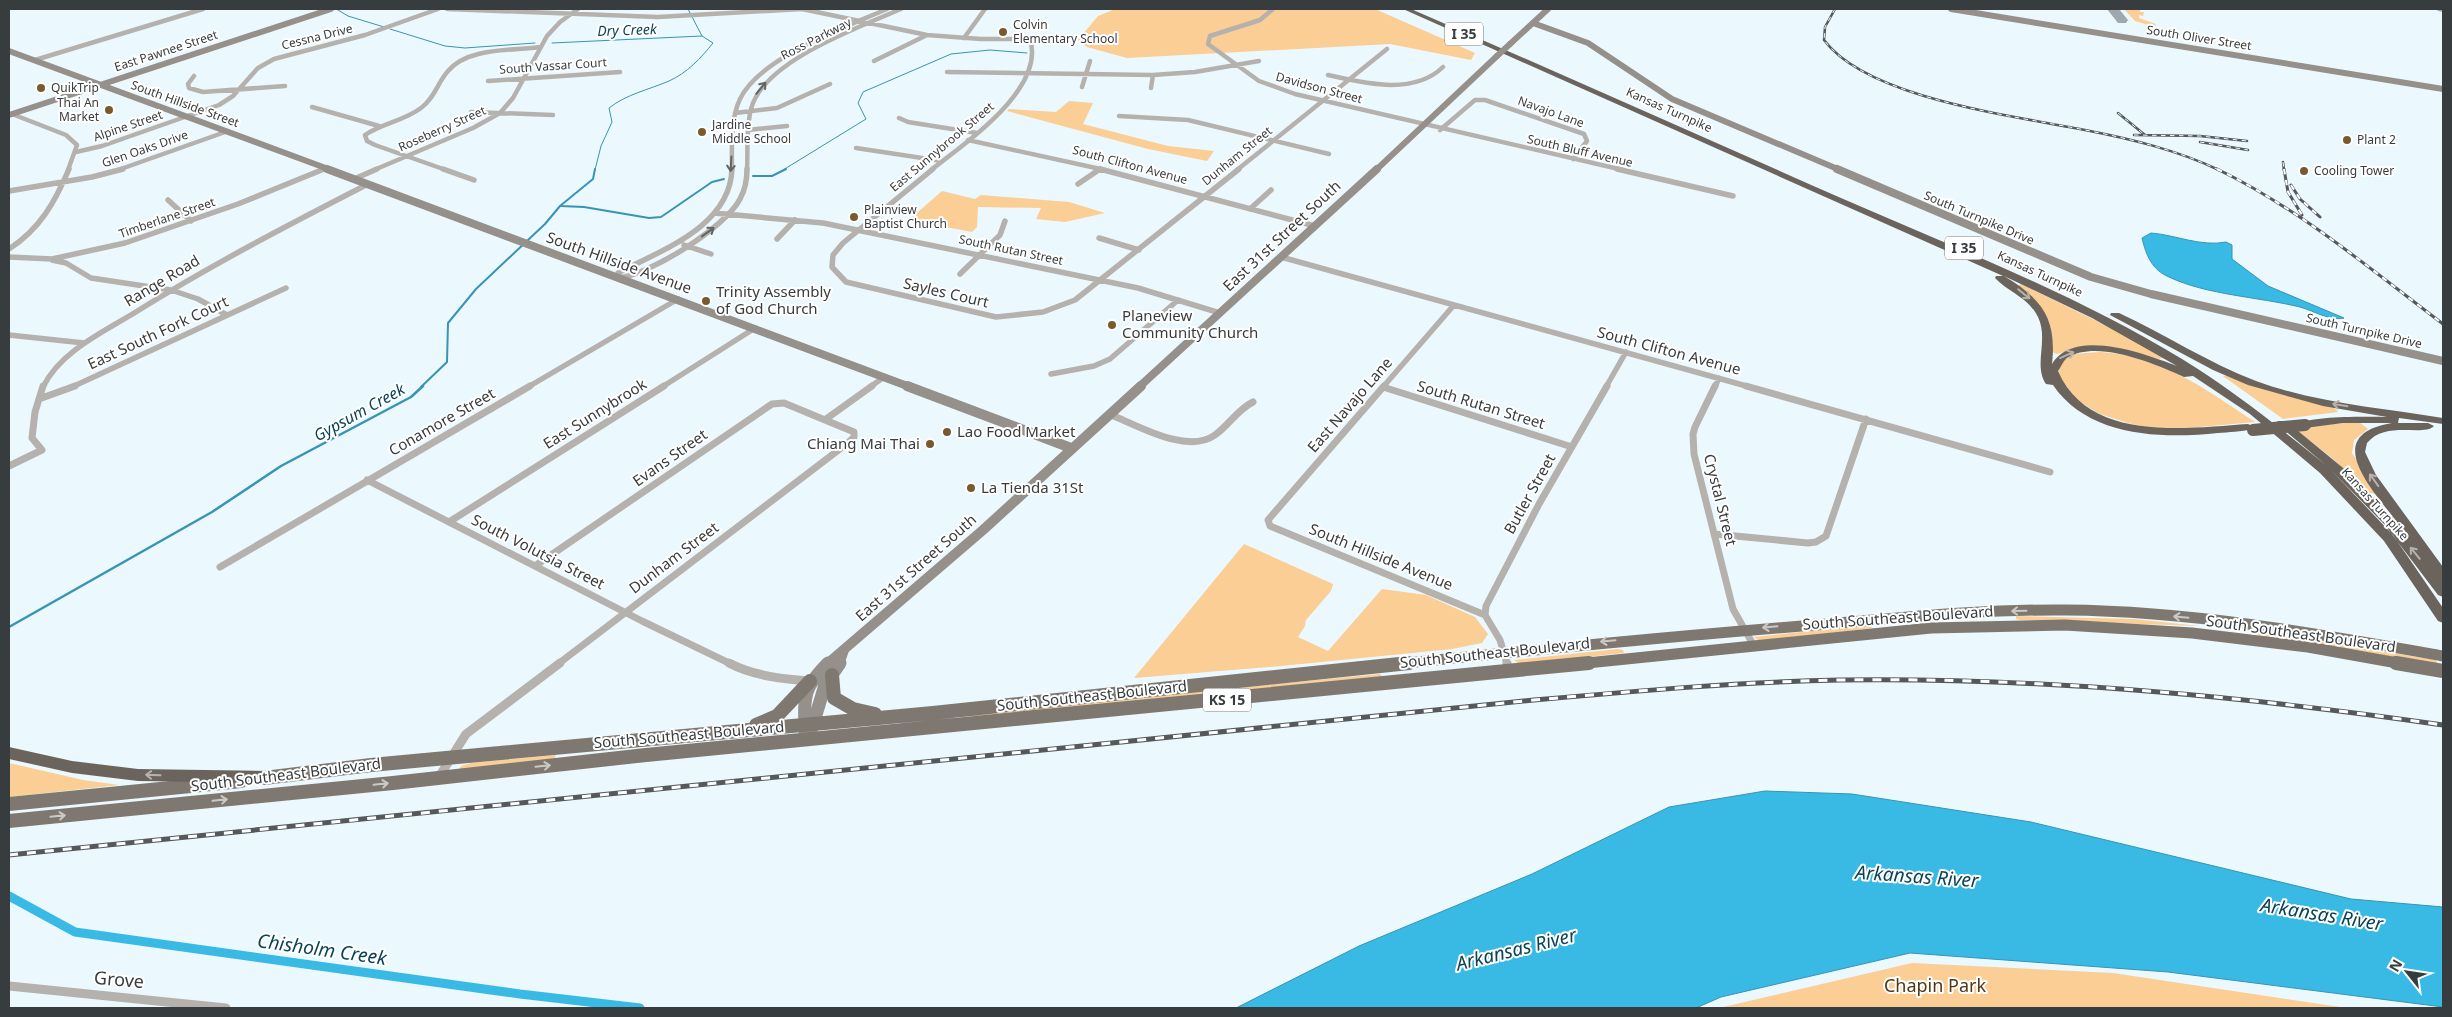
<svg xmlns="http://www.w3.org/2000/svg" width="2452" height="1017" font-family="'Noto Sans',sans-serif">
  <rect width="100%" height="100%" fill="#ebf8fe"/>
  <path fill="#face94" d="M 1115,9 L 1375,9 L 1475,53 L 1471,60 L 1390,44 L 1127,58 L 1087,47 L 1078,40 L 1098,16 Z
    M 2124,9 L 2140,9 L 2140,12 L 2144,12 L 2143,16 L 2139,15 L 2139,18 L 2156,24 L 2155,27 L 2135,21 Z
    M 1069,101 L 1093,103 L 1083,124 L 1168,146 L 1214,151 L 1207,161 L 1148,149 L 1007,111 L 1009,109 L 1056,112 Z
    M 942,191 L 975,199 L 981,195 L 1069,202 L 1105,213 L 1065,222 L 1036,219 L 1041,208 L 978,207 L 977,227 L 972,232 L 909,220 Z
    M 2021,284 L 2117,331 L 2164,358 L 2159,359 L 2134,352 L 2079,348 L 2057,354 L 2052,352 C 2055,317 2041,308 2017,286 Z
    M 2100,352 C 2160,355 2207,390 2255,422 L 2177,429 L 2145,427 L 2128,423 L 2100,414 L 2076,400 L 2058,374 L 2060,363 L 2073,354 Z
    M 2229,375 L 2332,405 L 2338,412 L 2283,419 L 2223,376 Z
    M 2359,422 L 2368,429 L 2354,440 L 2352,453 L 2378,494 L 2368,493 L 2333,459 L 2293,427 Z
    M 1244,544 L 1333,584 L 1331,591 L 1306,620 L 1305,626 L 1298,637 L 1328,651 L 1382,589 L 1426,595 L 1475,617 L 1488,634 L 1482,643 L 1452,649 L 1281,666 L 1134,678 Z
    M 2016,616 L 2133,619 L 2200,626 L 2020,620 L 2016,619 Z
    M 1867,625 L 1873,628 L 1759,641 L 1754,637 Z
    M 2255,631 L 2436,660 L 2438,665 L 2259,636 Z
    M 1618,649 L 1623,650 L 1624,653 L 1520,664 L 1514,660 Z
    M 1380,674 L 1383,677 L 1048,712 L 902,720 Z
    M 556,755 L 553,762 L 459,770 L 461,766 L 471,763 Z
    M 9,763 L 83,780 L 119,785 L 9,797 Z
    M 1912,963 L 2113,973 L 2347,1008 L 1719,1008 Z"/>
  <path fill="#38bae5" stroke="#3894b3" d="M 2151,233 C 2176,235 2201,247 2226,242 L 2232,245 L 2232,259 L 2268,286 L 2344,318 C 2330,321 2314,311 2300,307 C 2259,297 2207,295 2169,277 C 2152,270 2146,255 2142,238 Z
    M 1765,791 L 1852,794 L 2031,822 L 2351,899 L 2443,907 L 2443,1007 L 2168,972 L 1910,953 L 1721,997 L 1696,1008 L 1236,1008 L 1359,946 L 1532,874 L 1669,807 Z"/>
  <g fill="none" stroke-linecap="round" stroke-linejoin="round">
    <path stroke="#3894b3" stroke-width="1" d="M 338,10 L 348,16 L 384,27
      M 390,29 L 445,46 L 465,48 L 535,43
      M 552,43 L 702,36
      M 595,170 L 601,146 L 612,122 L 609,108 C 627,94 648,90 669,81 C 687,73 701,58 713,43 L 702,36 L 688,9
      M 783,170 L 866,119 L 858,103 L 863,92 L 951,54 L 990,50 L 1027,53"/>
    <path stroke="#3894b3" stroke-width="2" d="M 753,176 L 772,176 L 786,169
      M 561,206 L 584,207 L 649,218 L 661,217 L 712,182 L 724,179
      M 421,387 L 447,362 L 448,323 L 476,289 L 545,224 L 560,206 L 593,179 L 595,169"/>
    <path stroke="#3894b3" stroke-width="2.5" d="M 9,627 L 212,512 L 281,466 L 411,397 L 423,386"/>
    <path stroke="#38bae5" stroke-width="9" d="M 9,896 L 75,932 L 520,994 L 640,1008"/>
    <path fill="#9fa8ad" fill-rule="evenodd" d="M 2107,9 L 2119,9 L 2128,20 L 2126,23 L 2118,23 Z
      M 2436,9 L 2443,9 L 2443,12 L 2438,11 Z"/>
    <path stroke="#b5b1ad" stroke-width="4.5" d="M 447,9 L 658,17 L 802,9 L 927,35 L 981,39 L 1030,39 C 1046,89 965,143 931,170
      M 1273,9 L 1260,20 L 1210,36 L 1208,44 L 1259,81 L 1295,94 L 1623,170
      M 964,38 L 985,9
      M 35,60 L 203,9
      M 874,61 L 927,35
      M 947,72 L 1153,75 L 1195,72 L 1259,61
      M 1328,75 C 1364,83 1413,96 1443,67
      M 194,76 L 188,84 L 189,88 L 203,92 L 285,86
      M 488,81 L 620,72
      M 1082,87 L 1090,61
      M 1151,88 L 1153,75
      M 312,107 L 379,126
      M 471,112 L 553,115
      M 735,113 L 777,108 L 830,84
      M 12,114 L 66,135 L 77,145 L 68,170
      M 1119,116 L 1188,120 L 1329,154
      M 899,118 L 908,122 L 977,133
      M 748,130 L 787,126
      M 1440,130 L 1475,100 L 1485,100 L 1584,134 L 1587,141 L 1573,159
      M 968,140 L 1105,170
      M 856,148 L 942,161
      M 76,152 L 102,146 L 219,105 L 233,96 L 258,68 L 274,59 L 365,35 L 438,9
      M 118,170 L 228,131
      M 320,170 L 326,168
      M 374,170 L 473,128 L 500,113 L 513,98 L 547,36 L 560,22 L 578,9
      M 446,170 L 375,145 L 367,141 L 365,135 C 382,123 404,121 421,108 C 434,99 438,82 448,71 C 468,47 512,51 540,47
      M 732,170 C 732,148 730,120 740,99 C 760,57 846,27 887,9
      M 747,170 C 748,150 746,128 751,109 C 763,61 860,27 901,9
      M 1098,170 L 1100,169
      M 1237,170 L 1387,49"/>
    <path stroke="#b5b1ad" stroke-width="5.5" d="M 443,169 L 474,180
      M 732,169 C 730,227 661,250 618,273 L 618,278 C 649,275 725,228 740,199 C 745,190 747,179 747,169
      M 933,169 L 843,243 L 833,255 L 832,267 L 846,282 L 996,317 L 1043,312 L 1075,300 L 1239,169
      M 1100,169 L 1315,226
      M 1617,169 L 1733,196
      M 354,179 L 377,169
      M 1078,184 L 1100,169
      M 9,191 L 92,177 L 123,169
      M 168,200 L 191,221
      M 1250,209 L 1271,190
      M 714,213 L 823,223 L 1138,288 L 1220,313
      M 1099,238 L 1139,250
      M 777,239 L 795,220
      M 684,245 L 711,254
      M 9,249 C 40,229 55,202 69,169
      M 9,257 L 52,259 L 125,243 L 238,204 L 324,169
      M 1281,257 L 1750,387
      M 52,260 L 66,263 L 91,278 L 171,290 L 198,299 L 227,315
      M 960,274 L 1000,235 L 1005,221
      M 9,335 L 84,343
      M 1051,374 L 1094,366 L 1110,359 L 1178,300
      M 43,387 C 61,350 106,331 139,310 C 213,264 290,224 368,184
      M 72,387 L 286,288
      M 528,387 L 678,299
      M 662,387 L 755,328
      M 870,387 L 884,377
      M 1383,387 L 1454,305
      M 1606,387 L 1626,352
      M 1715,387 L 1719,378"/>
    <path stroke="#b5b1ad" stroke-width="7" d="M 1384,386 L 1268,520 L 1270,526 L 1485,615
      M 1715,386 L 1695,427 L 1693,434 L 1694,454 L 1733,609 L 1754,646
      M 1746,386 L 2050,472
      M 1383,387 L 1572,447
      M 39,399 L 75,386
      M 1109,414 C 1137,425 1187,455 1215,435 C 1229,425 1237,410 1253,402
      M 826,419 L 872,386
      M 9,466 L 42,450 L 32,438 L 35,412 L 43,386
      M 367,480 L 642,621 L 731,664
      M 449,522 L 664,386
      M 1714,534 L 1808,543 L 1816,542 L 1826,536 L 1866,419
      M 535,566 L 772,404 L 784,403 L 854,432 L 854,437 L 849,442 L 558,664
      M 220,567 L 530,386
      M 1507,664 L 1500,640 L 1485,615 L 1486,606 L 1539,504 L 1607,386"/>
    <path stroke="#b5b1ad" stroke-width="9" d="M 729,663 C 754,676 782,679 810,681
      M 1507,663 L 1509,671
      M 439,777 L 466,734 L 560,663
      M 9,986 L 226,1008"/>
    <path stroke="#95908a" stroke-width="6" d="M 1951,9 L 2443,89
      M 1533,23 L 1588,43 L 1672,99 L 1840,170
      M 1510,44 L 1548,9
      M 9,51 L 331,170
      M 9,115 L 331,9
      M 1376,170 L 1497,56"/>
    <path stroke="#95908a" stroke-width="8" d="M 327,169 L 910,387
      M 1837,169 L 2091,277 L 2151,294 L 2443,361
      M 1139,387 L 1377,169"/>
    <path stroke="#95908a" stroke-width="10" d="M 907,386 L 1071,448
      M 827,664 L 983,530 L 1141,386
      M 839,664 L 844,650"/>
    <path stroke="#95908a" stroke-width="13" d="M 812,728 L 825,685 L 840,663
      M 805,731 C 804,696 803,688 828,663"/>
    <path stroke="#7e7871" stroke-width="11" d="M 1397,664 C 1532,650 1667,637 1802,626 C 1890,619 1978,609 2066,610 C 2193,611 2319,634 2443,656
      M 1577,664 L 1931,628 L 2065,625 L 2192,633 L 2308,647 L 2403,664"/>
    <path stroke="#7e7871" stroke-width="14" d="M 2396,663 L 2443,671
      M 832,675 L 834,698 L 853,709 L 875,714
      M 756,725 L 777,716 L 810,681
      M 264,778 L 371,765 L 933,713 L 1409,663
      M 9,804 L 241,781
      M 9,821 L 393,783 L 646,755 L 1589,663"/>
    <path fill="#6b645c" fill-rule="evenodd" d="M 1403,9 L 1411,9 C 1555,71 1698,135 1841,198 C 1956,248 2075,294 2182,359 C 2234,391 2280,428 2327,466 L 2276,423 L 2278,421 L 2286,421 L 2354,477 L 2397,522 C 2373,490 2319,435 2392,423 L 2343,423 L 2305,428 L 2299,425 C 2309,415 2370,417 2387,417 L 2323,406 L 2248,385 L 2213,370 L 2110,315 L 2111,313 L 2119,313 C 2165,334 2208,363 2256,381 C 2316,403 2381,408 2443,418 L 2443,424 L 2399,418 L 2398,423 L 2428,423 L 2434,426 C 2423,437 2386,420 2367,443 L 2365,452 L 2376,475 L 2443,567 L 2443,597 L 2438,595 L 2385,525 L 2330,469 L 2393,535 L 2443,608 L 2443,623 L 2438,621 L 2384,541 L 2320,473 L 2250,414 L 2193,376 L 2184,377 C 2155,364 2097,339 2067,358 C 2063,361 2061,367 2058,371 C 2089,443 2186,428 2248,424 L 2254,427 L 2252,429 C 2241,432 2229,432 2218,433 C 2162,439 2088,437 2053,385 L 2046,384 C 2033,365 2049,340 2038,317 C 2028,297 2008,292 1995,278 L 1996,276 L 2003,276 ZM 2004,276 L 2092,318 L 2177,366 C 2146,354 2074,327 2052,364 C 2057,318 2042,299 2004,276 Z
      M 9,747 L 72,761 L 138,769 L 272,771 L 277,773 L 280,777 L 277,781 L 272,783 L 138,781 L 72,773 L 9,759 Z"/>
    <g stroke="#53595c" stroke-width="2.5">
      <path id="rail-far2" d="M 1835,9 L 1825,27 L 1824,40 C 1868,99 2016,116 2085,130 C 2131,139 2177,150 2219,170
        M 2118,113 L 2145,135
        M 2134,135 L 2200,136 L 2247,141
        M 2200,142 L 2248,150
        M 2283,162 L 2284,170"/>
    </g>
    <g stroke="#53595c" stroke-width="3">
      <path id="rail-far1" d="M 2217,169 C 2300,209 2370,269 2443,324
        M 2284,169 L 2288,192 L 2302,215
        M 2291,185 L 2300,199 L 2320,217"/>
    </g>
    <g stroke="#53595c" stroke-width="5">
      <path id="rail" d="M 9,855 L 1534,700 C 1636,691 1738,682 1840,680 C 2042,677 2243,696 2443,725"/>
    </g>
    <use href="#rail-far2" stroke="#fff" stroke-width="1" stroke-dasharray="4.5" stroke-linecap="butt"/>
    <use href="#rail-far1" stroke="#fff" stroke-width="2" stroke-dasharray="5.5" stroke-linecap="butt"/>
    <use href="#rail" stroke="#fff" stroke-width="3" stroke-dasharray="9" stroke-linecap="butt"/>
    <path stroke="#95908a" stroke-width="6" d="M 1497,56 L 1510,44"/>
    <path stroke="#6b645c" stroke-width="12" d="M 2253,430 L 2305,425"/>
  </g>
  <defs><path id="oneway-shaft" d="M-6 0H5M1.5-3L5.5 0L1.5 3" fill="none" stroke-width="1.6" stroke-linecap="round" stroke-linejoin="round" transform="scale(1.25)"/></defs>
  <g stroke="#636565">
    <use href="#oneway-shaft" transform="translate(761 88) rotate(-51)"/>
    <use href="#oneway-shaft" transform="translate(731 164) rotate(93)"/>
    <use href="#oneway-shaft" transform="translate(708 232) rotate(-36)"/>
  </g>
  <g stroke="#b5b2ae">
    <use href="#oneway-shaft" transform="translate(2024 294) rotate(39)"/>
    <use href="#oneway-shaft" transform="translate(2067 355) rotate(-24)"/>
    <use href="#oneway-shaft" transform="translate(2340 405) rotate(-171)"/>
    <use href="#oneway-shaft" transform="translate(2374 480) rotate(-126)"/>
    <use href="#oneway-shaft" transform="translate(2415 553) rotate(-129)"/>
    <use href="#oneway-shaft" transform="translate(153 775) rotate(-178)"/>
  </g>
  <g stroke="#cbc9c6">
    <use href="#oneway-shaft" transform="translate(2019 611) rotate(179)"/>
    <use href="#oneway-shaft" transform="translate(2181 617) rotate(-175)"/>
    <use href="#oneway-shaft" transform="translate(1770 627) rotate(175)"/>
    <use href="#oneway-shaft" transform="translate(1608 641) rotate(175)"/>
    <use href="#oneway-shaft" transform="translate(543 766) rotate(-6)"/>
    <use href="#oneway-shaft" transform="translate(381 784) rotate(-6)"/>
    <use href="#oneway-shaft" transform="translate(220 800) rotate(-6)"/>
    <use href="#oneway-shaft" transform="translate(58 816) rotate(-6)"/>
  </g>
  <g fill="#795a2f" stroke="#fff" stroke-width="2">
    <circle cx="1003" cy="32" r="5"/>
    <circle cx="41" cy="88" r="5"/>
    <circle cx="109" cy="110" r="5"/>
    <circle cx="702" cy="132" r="5"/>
    <circle cx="2347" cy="140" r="5"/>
    <circle cx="2304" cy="171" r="5"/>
    <circle cx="854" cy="217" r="5"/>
    <circle cx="706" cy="301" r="5"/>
    <circle cx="1112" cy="325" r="5"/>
    <circle cx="947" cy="432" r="5"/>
    <circle cx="930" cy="444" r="5"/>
    <circle cx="971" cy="488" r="5"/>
  </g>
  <g text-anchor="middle" stroke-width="4" stroke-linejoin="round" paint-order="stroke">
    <g font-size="12" fill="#373c3e" stroke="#fff" text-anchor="start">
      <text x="1013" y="29">Colvin<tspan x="1013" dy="14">Elementary School</tspan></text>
      <text x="51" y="92">QuikTrip</text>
      <text x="99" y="107" text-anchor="end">Thai An<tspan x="99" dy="14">Market</tspan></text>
      <text x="712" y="129">Jardine<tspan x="712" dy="14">Middle School</tspan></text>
      <text x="2357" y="144">Plant 2</text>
      <text x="2314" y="175">Cooling Tower</text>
      <text x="864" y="214">Plainview<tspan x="864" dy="14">Baptist Church</tspan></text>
    </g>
    <g font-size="12" fill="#373c3e" stroke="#fff">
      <text transform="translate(317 37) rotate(-14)" y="4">Cessna Drive</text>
      <text transform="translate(2199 38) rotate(9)" y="4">South Oliver Street</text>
      <text transform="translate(816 39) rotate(-27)" y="4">Ross Parkway</text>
      <text transform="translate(166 51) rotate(-18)" y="4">East Pawnee Street</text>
      <text transform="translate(553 66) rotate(-4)" y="4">South Vassar Court</text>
      <text transform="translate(1319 88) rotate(15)" y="4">Davidson Street</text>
      <text transform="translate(185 104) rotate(20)" y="4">South Hillside Street</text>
      <text transform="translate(1669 110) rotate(24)" y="4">Kansas Turnpike</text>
      <text transform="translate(1551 112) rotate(20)" y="4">Navajo Lane</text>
      <text transform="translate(128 126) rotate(-19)" y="4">Alpine Street</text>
      <text transform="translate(442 129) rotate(-24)" y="4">Roseberry Street</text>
      <text transform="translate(942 147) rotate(-40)" y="4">East Sunnybrook Street</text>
      <text transform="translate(145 149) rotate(-19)" y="4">Glen Oaks Drive</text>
      <text transform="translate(1580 151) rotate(13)" y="4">South Bluff Avenue</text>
      <text transform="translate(1237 156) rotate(-39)" y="4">Dunham Street</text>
      <text transform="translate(1130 165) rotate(15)" y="4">South Clifton Avenue</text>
      <text transform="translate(167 218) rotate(-19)" y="4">Timberlane Street</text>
      <text transform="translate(1979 218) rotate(23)" y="4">South Turnpike Drive</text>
      <text transform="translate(1011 250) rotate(12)" y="4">South Rutan Street</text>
      <text transform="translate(2040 274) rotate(25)" y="4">Kansas Turnpike</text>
      <text transform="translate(2364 331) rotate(13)" y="4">South Turnpike Drive</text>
      <text transform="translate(2375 504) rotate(48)" y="4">Kansas Turnpike</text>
    </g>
    <g font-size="14" font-style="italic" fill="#0b4355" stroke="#fff">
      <text transform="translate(627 30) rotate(-2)" y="5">Dry Creek</text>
    </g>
    <g fill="#fff" stroke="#737678" stroke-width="1">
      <rect x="1445" y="22.5" width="38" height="23" rx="4"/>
      <rect x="1945" y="236.5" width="38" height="23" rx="4"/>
      <rect x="1203" y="688.5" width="48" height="23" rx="4"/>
    </g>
    <g font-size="14" font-weight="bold" fill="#373c3e">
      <text x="1464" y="39">I 35</text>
      <text x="1964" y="253">I 35</text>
      <text x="1227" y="705">KS 15</text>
    </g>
    <g font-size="15" fill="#373c3e" stroke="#fff">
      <text transform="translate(1282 236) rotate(-43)" y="5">East 31st Street South</text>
      <text transform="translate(619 263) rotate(20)" y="5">South Hillside Avenue</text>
      <text transform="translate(162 281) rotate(-31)" y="5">Range Road</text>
      <text transform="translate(946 293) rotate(13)" y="5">Sayles Court</text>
      <text transform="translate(158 333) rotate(-25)" y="5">East South Fork Court</text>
      <text transform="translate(1669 351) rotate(15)" y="5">South Clifton Avenue</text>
      <text transform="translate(1350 405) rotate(-49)" y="5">East Navajo Lane</text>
      <text transform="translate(1481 405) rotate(17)" y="5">South Rutan Street</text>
      <text transform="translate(595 414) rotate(-32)" y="5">East Sunnybrook</text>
      <text transform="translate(442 422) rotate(-30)" y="5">Conamore Street</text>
      <text transform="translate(670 458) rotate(-35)" y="5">Evans Street</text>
      <text transform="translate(1530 494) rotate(-61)" y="5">Butler Street</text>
      <text transform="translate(1720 500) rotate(76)" y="5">Crystal Street</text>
      <text transform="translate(538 552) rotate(27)" y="5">South Volutsia Street</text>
      <text transform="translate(1381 557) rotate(22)" y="5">South Hillside Avenue</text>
      <text transform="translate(674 558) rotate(-37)" y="5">Dunham Street</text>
      <text transform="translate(916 568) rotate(-41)" y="5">East 31st Street South</text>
      <text transform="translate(1898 618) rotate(-4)" y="5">South Southeast Boulevard</text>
      <text transform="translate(2301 634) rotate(8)" y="5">South Southeast Boulevard</text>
      <text transform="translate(1495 653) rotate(-6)" y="5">South Southeast Boulevard</text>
      <text transform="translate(1092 696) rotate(-6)" y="5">South Southeast Boulevard</text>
      <text transform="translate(689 735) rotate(-5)" y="5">South Southeast Boulevard</text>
      <text transform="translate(286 775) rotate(-7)" y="5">South Southeast Boulevard</text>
    </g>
    <g font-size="15" fill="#373c3e" stroke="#fff" text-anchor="start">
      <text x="716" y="297">Trinity Assembly<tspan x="716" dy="17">of God Church</tspan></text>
      <text x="1122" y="321">Planeview<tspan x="1122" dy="17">Community Church</tspan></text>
      <text x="957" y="437">Lao Food Market</text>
      <text x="920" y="449" text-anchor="end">Chiang Mai Thai</text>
      <text x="981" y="493">La Tienda 31St</text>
    </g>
    <g font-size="16" font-style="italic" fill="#0b4355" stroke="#fff">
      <text transform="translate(359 412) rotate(-29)" y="6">Gypsum Creek</text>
    </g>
    <g font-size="18" fill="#373c3e" stroke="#fff">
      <text transform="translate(119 980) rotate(5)" y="6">Grove</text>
    </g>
    <g font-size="18" fill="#503813" stroke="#fff">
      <text x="1935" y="992">Chapin Park</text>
    </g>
    <g font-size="19" font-style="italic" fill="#0b4355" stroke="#fff">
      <text transform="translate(1917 876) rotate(4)" y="7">Arkansas River</text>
      <text transform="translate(2322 914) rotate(9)" y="7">Arkansas River</text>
      <text transform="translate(322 949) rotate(8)" y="7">Chisholm Creek</text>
      <text transform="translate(1516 949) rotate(-14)" y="7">Arkansas River</text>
    </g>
  </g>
  <rect width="2452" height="1017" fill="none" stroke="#373c3e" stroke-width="20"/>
  <g transform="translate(2407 972) rotate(300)" stroke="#ffffff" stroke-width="4" paint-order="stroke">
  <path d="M0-4L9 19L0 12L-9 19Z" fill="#373c3e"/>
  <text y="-8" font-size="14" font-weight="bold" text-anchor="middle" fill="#373c3e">N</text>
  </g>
</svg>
